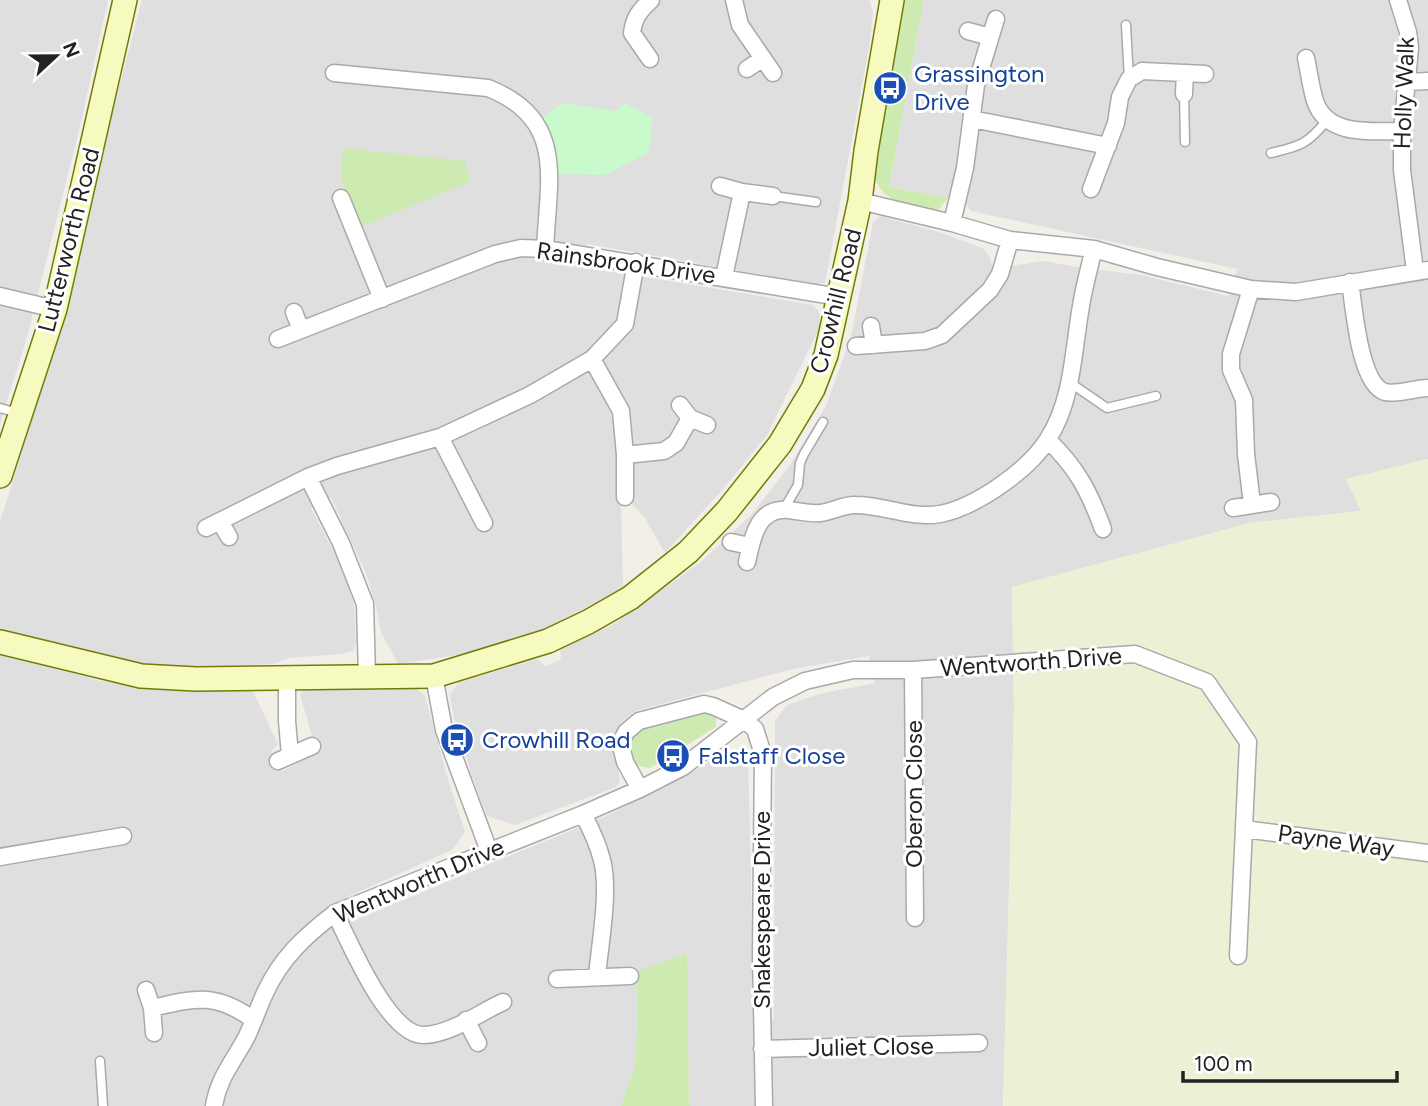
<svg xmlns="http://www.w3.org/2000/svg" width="1428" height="1106" font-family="Figtree,sans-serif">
  <rect width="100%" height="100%" fill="#f2efe9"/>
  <path fill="#e0dfdf" d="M 0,0 L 108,0 L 78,135 L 27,337 L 0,424 Z
    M 142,0 L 869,0 L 873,13 L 869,48 L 825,283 L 816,284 L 587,244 L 585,267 L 813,305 L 819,312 L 820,327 L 767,435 L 723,489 L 665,553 L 645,518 L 630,502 L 621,503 L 623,588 L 526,638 L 471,653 L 398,664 L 381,632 L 376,606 L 366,573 L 331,498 L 311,508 L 343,569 L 354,605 L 356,644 L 353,651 L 341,654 L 288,658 L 274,664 L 182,668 L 125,666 L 0,631 L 0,522 L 31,423 Z
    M 924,0 L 1428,0 L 1428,459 L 1347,479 L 1361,511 L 1250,523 L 1012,587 L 1014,709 L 1003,1106 L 0,1106 L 0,652 L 100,681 L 160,688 L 252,689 L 278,744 L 271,751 L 281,772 L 317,752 L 300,695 L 306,688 L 416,688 L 425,696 L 447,776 L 465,832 L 452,850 L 347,897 L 355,920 L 606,816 L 698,769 L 723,752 L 748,751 L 754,1019 L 774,1020 L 775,721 L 787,705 L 819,694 L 875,683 L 869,656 L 793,669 L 635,711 L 622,722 L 613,739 L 620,781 L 616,787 L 515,825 L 487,816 L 471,773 L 453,714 L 450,694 L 459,682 L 538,659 L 545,666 L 561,660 L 560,650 L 614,624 L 663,589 L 701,562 L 752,514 L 790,465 L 826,406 L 851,337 L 873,222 L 880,216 L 942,233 L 984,249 L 989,256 L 993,269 L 1043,261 L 1078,267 L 1141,275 L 1228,296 L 1237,269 L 971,211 L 966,204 L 977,149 L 959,144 L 954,180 L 948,198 L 889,187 Z"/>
  <path fill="#eef0d5" d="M 1428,459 L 1428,1106 L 1003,1106 L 1014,709 L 1012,587 L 1250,523 L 1361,511 L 1346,479 Z"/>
  <path fill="#cdebb0" d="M 902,0 L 924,0 L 889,187 L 948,198 L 938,210 C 907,202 878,206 873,168 Z
    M 343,148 L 465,161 L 470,182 L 360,227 L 341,180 Z
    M 704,711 L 712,712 L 716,717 L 716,727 L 650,768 C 639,767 633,764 629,753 C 618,726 685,716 704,711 Z
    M 687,953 L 689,1106 L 621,1106 L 635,1065 L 638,1019 L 636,972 Z"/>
  <path fill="#c8facc" d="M 561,103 L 616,111 L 625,103 L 653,118 L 649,152 L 605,175 L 557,174 L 540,120 Z"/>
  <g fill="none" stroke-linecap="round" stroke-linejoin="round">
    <g stroke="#a9a9a9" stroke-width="11">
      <path id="lane" d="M 1126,25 L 1129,79
        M 1184,94 L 1185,142
        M 1271,153 C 1301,146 1308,144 1328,119
        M 773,196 L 816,202
        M 1069,382 L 1107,408 L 1156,396
        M 0,408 L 19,413
        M 784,509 L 798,485 L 800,463 L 804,454 L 823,422
        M 100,1061 L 103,1106"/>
    </g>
    <g stroke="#a9a9a9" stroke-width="19">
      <path id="street" d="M 734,0 L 740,25 L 773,73
        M 1398,0 L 1408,32 L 1410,48 L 1402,131 L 1402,170 L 1415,271
        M 968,31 L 990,37
        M 1306,58 C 1309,72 1311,88 1315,101 C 1327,137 1372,131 1402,131
        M 650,59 L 632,33 C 634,18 639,11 651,0
        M 747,69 L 763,58
        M 334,73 L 488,88 C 567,119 548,180 545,249
        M 1408,82 L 1428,81
        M 1184,94 L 1185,73
        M 972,119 L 1108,146
        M 720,186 L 742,192 L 773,196
        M 1091,189 L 1116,123 L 1120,97 L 1129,79 L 1142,71 L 1205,74
        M 341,198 L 382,299
        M 860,201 L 952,223 L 1010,240 L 1094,249 L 1157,267 L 1251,289 L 1296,292 L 1428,270
        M 952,223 L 965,168 L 976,85 L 996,19
        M 724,277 L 742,192
        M 1350,282 C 1354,306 1359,384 1385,392 C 1397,395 1415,388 1428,388
        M 1251,289 L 1231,354 L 1231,370 L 1244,400 L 1246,454 L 1252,504
        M 0,296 L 55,309
        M 294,312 L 301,330
        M 871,326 L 874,345
        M 278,339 L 495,254 L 521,248 L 545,249 L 839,297
        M 856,346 L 925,341 L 942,335 L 990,290 L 1000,274 L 1010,240
        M 592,359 L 621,411 L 625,455 L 625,497
        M 680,405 L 690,418 L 707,425
        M 440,437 L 484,523
        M 1048,440 C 1077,468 1089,491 1103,529
        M 625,455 L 664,451 L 676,443 L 690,418
        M 308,477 L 341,543 L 365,604 L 367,676
        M 1233,508 L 1271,502
        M 220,521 L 229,537
        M 206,528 L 308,477 L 337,466 L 440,437 L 530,395 L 592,359 L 625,324 L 636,262
        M 731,542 L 750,546
        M 747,562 C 752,539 757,507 788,510 C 799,511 809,514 820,513 C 832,512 844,504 856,505 C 884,505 911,519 940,514 C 976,507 1029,470 1048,439 C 1073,400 1073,351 1081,306 C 1084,287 1089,268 1094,249
        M 913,670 L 915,918
        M 434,676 L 444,730 L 489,851
        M 287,678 L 287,721 L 290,755
        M 278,761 L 312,746
        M 640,789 L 625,762 L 622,750 L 622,740 L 626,732 L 639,721 L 704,704 L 713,706 L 744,720 L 755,729 L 763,754 L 761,956 L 764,1106
        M 583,814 C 591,829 598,844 602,860 C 610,891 600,943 597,976
        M 1244,829 L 1428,853
        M 0,857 L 123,836
        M 335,913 C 349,941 389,1037 424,1035 C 451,1034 479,1013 503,1002
        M 557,979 L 630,976
        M 146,990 L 152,1008 L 154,1033
        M 152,1008 C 196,998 215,992 254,1020
        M 466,1020 L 478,1043
        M 762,1049 L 979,1043
        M 214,1106 C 218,1079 233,1062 246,1038 C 253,1024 258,1008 265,993 C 281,958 305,936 335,913 L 583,814 L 640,789 L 683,767 L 773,697 L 805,681 L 853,670 L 913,670 L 1135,654 L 1207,682 L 1248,742 L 1238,956"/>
    </g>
    <g stroke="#707d05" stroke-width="26">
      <path id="secondary" d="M 0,476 L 55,309 L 125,0
        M 0,642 L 141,676 L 196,679 L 434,676 L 548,641 L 588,622 L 630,598 L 688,552 L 727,511 L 780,444 L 813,389 L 826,355 L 860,201 L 866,151 L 892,0"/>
    </g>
    <use href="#lane" stroke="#fff" stroke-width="8"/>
    <use href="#street" stroke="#fff" stroke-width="16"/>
    <use href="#secondary" stroke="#f7fabf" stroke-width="23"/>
  </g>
  <defs>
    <g id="bus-disc" transform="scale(1.75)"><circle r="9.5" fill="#1a4fb4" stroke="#fff"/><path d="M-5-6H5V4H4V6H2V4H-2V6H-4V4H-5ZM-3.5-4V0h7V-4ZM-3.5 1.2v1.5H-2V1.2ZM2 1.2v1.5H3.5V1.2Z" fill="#fff"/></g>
  </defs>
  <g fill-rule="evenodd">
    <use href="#bus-disc" x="890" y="88"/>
    <use href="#bus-disc" x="457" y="740"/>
    <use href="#bus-disc" x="673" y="756"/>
  </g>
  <g text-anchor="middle" stroke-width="6" stroke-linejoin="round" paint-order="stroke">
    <g font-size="24" fill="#164399" stroke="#fff" text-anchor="start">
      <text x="914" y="82">Grassington<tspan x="914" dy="28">Drive</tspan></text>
      <text x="482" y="748">Crowhill Road</text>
      <text x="698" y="764">Falstaff Close</text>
    </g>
    <g font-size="24" fill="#222" stroke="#fff">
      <text transform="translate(1404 93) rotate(-88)" y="8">Holly Walk</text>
      <text transform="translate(69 240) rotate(-76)" y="8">Lutterworth Road</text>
      <text transform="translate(626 263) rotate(8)" y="8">Rainsbrook Drive</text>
      <text transform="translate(836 301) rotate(-76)" y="8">Crowhill Road</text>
      <text transform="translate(1031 662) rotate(-4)" y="8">Wentworth Drive</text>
      <text transform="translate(914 794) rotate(-90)" y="8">Oberon Close</text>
      <text transform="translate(1336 841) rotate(8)" y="8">Payne Way</text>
      <text transform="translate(419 881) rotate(-23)" y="8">Wentworth Drive</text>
      <text transform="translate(762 910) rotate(-90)" y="8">Shakespeare Drive</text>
      <text transform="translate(871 1047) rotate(-1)" y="8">Juliet Close</text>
    </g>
  </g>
  <g transform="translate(56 56) rotate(68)" stroke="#ffffff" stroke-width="5" paint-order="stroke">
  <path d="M0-5L12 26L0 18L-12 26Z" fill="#222222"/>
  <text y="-10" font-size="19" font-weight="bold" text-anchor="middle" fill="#222222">N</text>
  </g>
  <path d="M1183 1071v10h214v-10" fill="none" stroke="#222222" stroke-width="3.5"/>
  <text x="1194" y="1071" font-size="21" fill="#222222" stroke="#ffffff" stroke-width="5" paint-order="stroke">100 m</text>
</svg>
